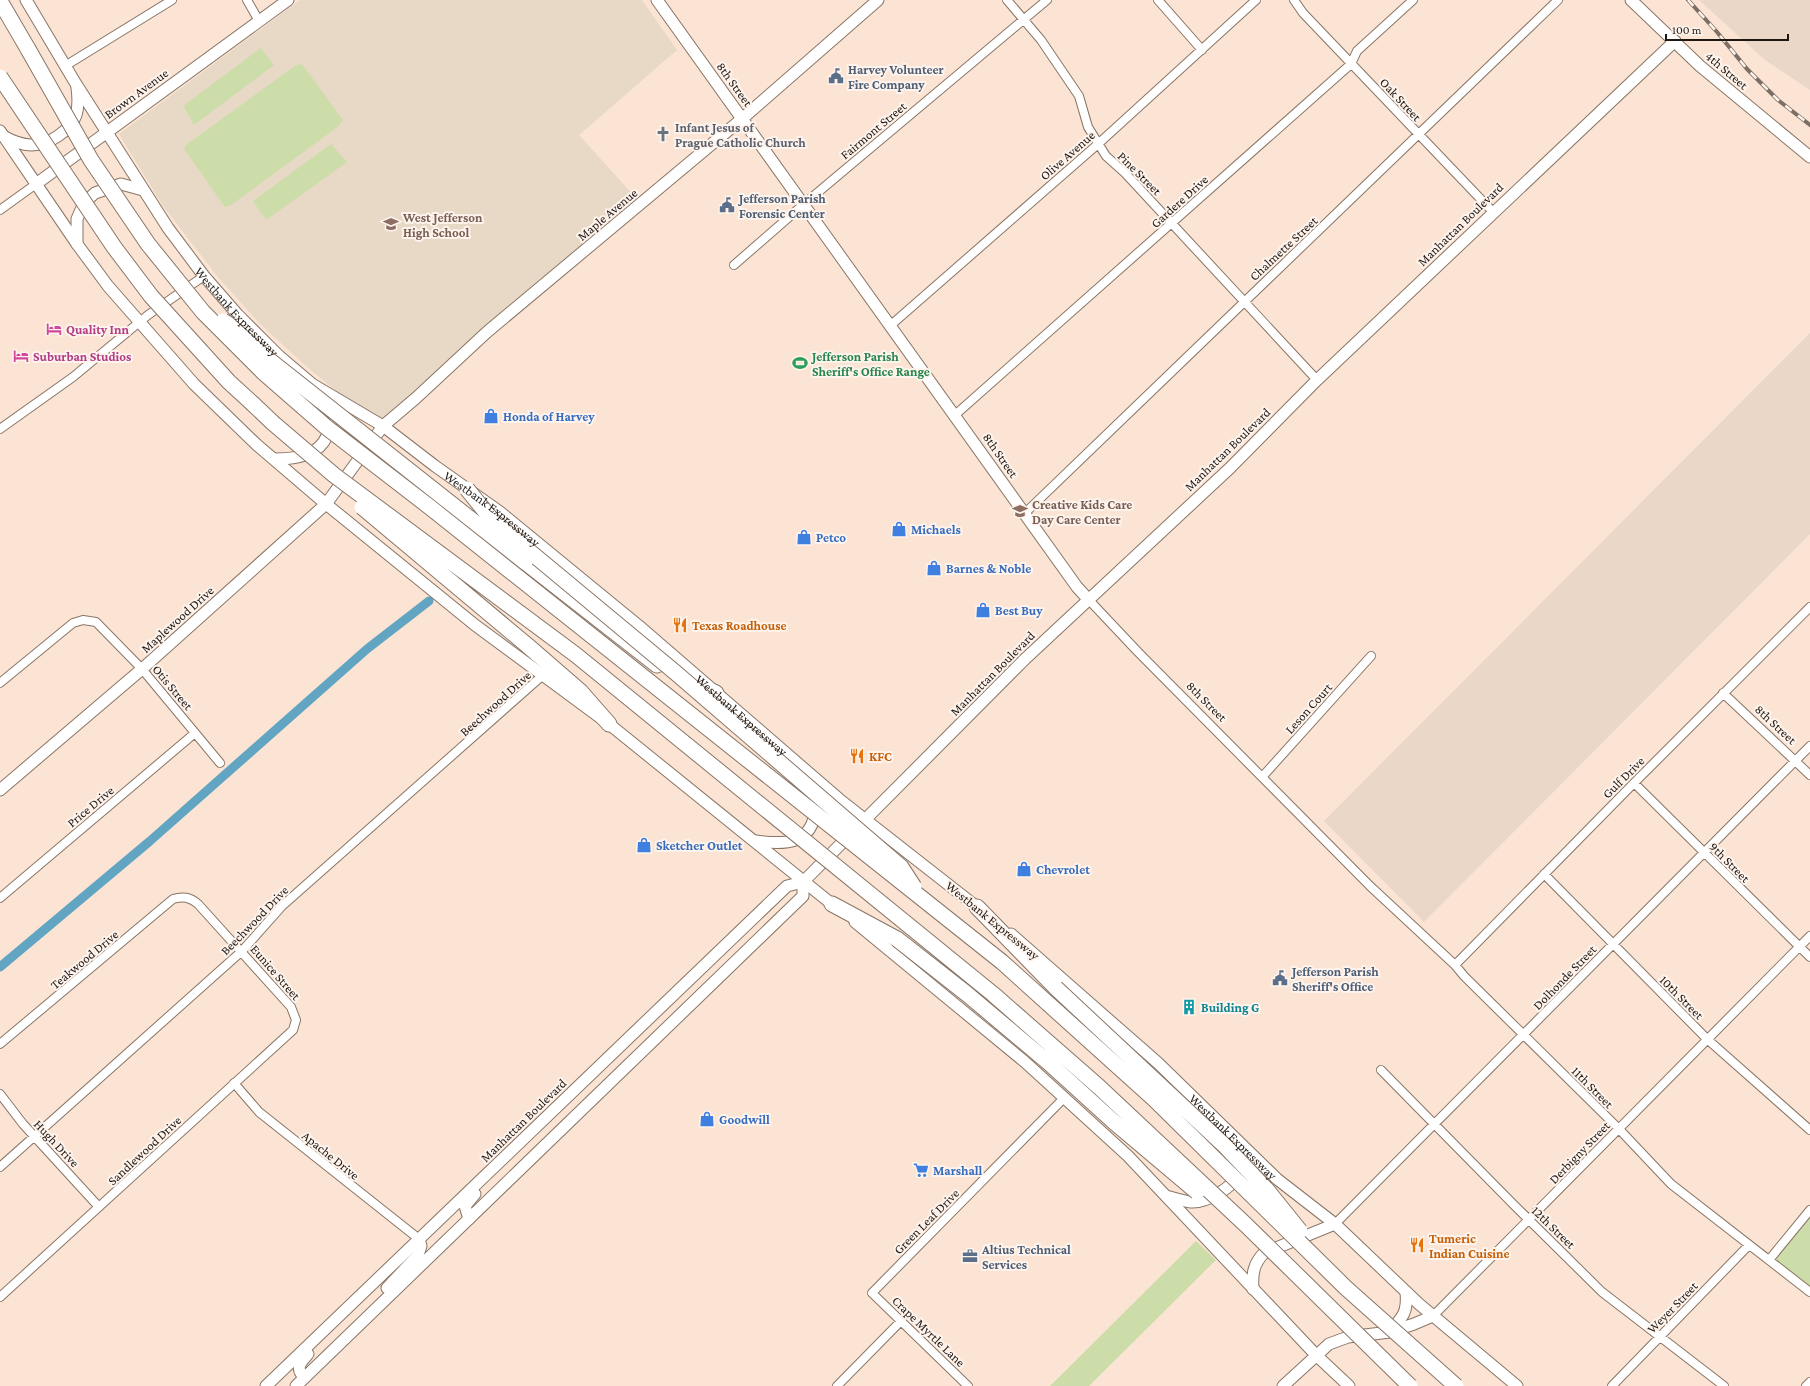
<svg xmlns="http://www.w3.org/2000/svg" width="1810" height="1386" font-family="'Crimson Pro',serif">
  <rect width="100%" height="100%" fill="#fbe4d3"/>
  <path fill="#ead7c7" d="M 1699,0 L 1810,0 L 1810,90 L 1765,60 Z
    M 1810,333 L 1810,534 L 1424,922 L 1324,821 Z"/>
  <path fill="#e8d8c6" d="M 300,0 L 642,0 L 677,50 L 579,135 L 636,198 L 376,425 L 306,366 L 260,324 L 217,276 L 163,206 L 119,134 Z"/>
  <path fill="#cdddaa" d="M 261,48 L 274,65 L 194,125 L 183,106 Z
    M 302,64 L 343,120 L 339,126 L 231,205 L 225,207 L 184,149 L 187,144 L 295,66 Z
    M 331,144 L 347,162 L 266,220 L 253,201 Z
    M 1810,1210 L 1810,1292 L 1769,1260 Z
    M 1196,1241 L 1216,1260 L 1089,1386 L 1050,1386 Z"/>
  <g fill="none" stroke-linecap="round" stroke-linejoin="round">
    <path stroke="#61a5c2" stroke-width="9" d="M 0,967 L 150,841 L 367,649 L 429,601"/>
    <g stroke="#897566" stroke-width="10">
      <path id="street" d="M 247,0 L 259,21
        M 1007,0 L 1041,40 L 1079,96 L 1088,127 L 1106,156 L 1125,173 L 1317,380
        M 1158,0 L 1202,50
        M 1294,0 L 1303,13 L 1493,212
        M 65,66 L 172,0
        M 0,210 L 36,184
        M 734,265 L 804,204 L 1047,0
        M 891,325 L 1098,144 L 1256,0
        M 955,415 L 1351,64 L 1357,51 L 1413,0
        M 0,429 L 73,377 L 148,315 L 204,276
        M 1025,513 L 1558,0
        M 1088,599 L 1138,652 L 1370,886 L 1455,965 L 1464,976 L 1618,1128 L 1671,1184 L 1810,1292
        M 0,683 L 73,623 L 83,620 L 96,622 L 142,669 L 220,763
        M 1723,693 L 1810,775
        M 1263,776 L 1371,656
        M 1634,783 L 1810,957
        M 1544,874 L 1707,1039 L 1810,1130
        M 0,898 L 195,733
        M 1455,965 L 1634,783 L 1810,607
        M 0,1044 L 173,899 C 183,896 190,897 198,904 L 291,1007 L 296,1020 L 293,1030 L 0,1297
        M 1381,1070 L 1515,1206 L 1602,1292 L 1724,1386
        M 234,1083 L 259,1112 L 419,1239
        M 0,1094 L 23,1124 L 99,1207
        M 0,1167 L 242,951 L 282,906 L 543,675
        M 1335,1224 L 1810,746
        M 1769,1260 L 1810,1210
        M 1433,1316 L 1810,936
        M 837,1386 L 901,1321
        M 968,1386 L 872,1293 L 1064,1098
        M 1612,1386 L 1749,1245
        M 1806,1386 L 1810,1382"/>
    </g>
    <g stroke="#897566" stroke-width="13">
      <g id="secondary">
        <path id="s1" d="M 26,0 L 76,84 L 168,228 L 204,276 L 238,315 L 279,356 L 312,384 L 383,426 L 435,466 L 500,512 L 639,626 L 839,799 L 982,911"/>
        <path d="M 657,0 L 1077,587 L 1088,599"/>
        <path d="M 1631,0 L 1700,66 L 1810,157"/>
        <path d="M 0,131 L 77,244 L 108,286 L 194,384 L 257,445 L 326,504 L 475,625 L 609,724 L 838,909"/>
        <path d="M 3,136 C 23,147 39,149 58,136 C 77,123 80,111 77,88"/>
        <path d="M 36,184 L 288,0"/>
        <path d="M 77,244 L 77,219 L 84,203 L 95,193 L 121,184 L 143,190"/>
        <path d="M 275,459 C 287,459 304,457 314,451 C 330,441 334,420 328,404"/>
        <path d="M 0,790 L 142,669 L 326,504 L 383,426 L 416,398 L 487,332 L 743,118 L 878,0"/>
        <path d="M 756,841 C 786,845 812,845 816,808"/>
        <path d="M 855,922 L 1025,1062 L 1128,1156 L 1316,1355 L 1349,1386"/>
        <path id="s2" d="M 1011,934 L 1158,1063 L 1277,1179 L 1335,1224 L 1419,1304 L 1517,1386"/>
        <path d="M 1166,1196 C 1174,1198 1183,1201 1191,1202 C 1205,1203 1234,1188 1237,1174 C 1239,1168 1238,1160 1237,1155"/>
        <path d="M 469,1219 L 465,1206 L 475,1194"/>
        <path d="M 387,1288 L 418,1255 L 421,1246 L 419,1239"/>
        <path d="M 1253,1289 C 1252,1275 1253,1264 1264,1253 L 1335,1224"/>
        <path d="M 1390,1331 C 1403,1317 1408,1312 1406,1292"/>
        <path d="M 304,1377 C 295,1368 300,1363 308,1354"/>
        <path d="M 266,1386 L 787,886 L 803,882 L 1025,659 L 1230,468 L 1317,380 L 1675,41"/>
        <path d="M 296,1386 L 803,896 L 803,882"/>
        <path d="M 1283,1386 L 1329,1344 L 1348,1337 L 1390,1332 L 1414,1324 L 1433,1316"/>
      </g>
    </g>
    <g stroke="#897566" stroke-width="17">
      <path id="highway" d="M 0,1 L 28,49
        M 253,404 L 273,423
        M 525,562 L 657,665
        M 528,646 L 581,692 L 609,724
        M 686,679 L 716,693
        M 832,904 L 897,939
        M 977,907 L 1056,988"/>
    </g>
    <use href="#street" stroke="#fff" stroke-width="8"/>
    <use href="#secondary" stroke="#fff" stroke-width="11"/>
    <use href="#highway" stroke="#fff" stroke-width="15"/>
    <g stroke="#7d6f64" stroke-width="4">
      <path id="rail" d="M 1688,0 L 1717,32 L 1747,69 L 1778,100 L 1810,125"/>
    </g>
    <use href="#rail" stroke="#fef4ed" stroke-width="2.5" stroke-dasharray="8" stroke-linecap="butt"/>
    <g stroke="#897566" stroke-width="17" stroke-linecap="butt">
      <path id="highway-bridge" d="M 28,49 L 91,160 L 148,244 L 203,312 L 263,372 L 326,427 L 431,508 L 1002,962 L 1154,1099 L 1346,1288 L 1456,1386
        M 0,77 L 114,247 L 151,296 L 229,382 L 253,404
        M 223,321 L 228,324 L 259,352 L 525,562
        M 273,423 L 334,475 L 576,655 L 993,994 L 1099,1087 L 1246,1225 L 1410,1386
        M 467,489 L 493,521 L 676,673 L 901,867 L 914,887
        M 362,507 L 528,646
        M 897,939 L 967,994 L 1049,1063 L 1114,1122 L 1197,1192
        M 1056,988 L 1225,1146 L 1267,1190 L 1300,1231"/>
    </g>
    <use href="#highway-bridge" stroke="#fff" stroke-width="15"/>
  </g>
  <defs>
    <g id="civic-bare" transform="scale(1.2)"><path d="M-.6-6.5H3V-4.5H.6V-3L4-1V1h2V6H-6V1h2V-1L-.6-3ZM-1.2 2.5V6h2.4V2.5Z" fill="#5c6f8a" stroke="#fef4ed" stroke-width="2.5" paint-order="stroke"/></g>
    <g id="church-bare" transform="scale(1.2)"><path d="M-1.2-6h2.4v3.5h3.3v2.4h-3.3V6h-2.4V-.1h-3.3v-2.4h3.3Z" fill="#6b7280" stroke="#fef4ed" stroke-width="2.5" paint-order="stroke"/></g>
    <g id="school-bare" transform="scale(1.2)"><path d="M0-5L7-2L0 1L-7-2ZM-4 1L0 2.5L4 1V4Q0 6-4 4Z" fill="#8d6e63" stroke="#fef4ed" stroke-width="2.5" paint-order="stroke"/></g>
    <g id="hotel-bare" transform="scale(1.2)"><path d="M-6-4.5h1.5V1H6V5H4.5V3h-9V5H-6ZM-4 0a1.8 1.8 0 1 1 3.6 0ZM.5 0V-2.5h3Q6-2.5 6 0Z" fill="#d1479c" stroke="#fef4ed" stroke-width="2.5" paint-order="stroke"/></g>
    <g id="stadium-bare" transform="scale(1.2)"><path d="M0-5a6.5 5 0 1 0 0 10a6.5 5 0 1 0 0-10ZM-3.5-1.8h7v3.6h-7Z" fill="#2e9e5b" stroke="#fef4ed" stroke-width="2.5" paint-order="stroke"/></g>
    <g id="shop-bare" transform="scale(1.2)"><path d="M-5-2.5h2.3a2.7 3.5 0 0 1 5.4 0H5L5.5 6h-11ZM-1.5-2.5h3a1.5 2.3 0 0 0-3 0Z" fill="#3f7fe0" stroke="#fef4ed" stroke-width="2.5" paint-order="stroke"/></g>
    <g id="restaurant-bare" transform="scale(1.2)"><path d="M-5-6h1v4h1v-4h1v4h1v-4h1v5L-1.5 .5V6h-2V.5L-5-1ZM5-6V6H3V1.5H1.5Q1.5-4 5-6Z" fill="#e8710a" stroke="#fef4ed" stroke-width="2.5" paint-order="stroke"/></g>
    <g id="building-bare" transform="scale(1.2)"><path d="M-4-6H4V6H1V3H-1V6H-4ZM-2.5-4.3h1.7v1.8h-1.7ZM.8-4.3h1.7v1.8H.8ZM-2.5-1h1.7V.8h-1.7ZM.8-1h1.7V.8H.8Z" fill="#0f9aa8" stroke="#fef4ed" stroke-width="2.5" paint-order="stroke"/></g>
    <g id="supermarket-bare" transform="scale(1.2)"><path d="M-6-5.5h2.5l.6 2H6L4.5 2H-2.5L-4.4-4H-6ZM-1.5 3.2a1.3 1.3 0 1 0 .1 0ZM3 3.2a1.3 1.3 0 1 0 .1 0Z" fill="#3f7fe0" stroke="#fef4ed" stroke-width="2.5" paint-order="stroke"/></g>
    <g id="office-bare" transform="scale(1.2)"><path d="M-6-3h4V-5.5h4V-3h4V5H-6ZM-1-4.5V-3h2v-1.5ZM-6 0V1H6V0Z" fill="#5c6f8a" stroke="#fef4ed" stroke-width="2.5" paint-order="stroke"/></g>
  </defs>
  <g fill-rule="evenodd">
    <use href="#civic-bare" x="836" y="76"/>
    <use href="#church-bare" x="663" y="134"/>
    <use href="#civic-bare" x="727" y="205"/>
    <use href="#school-bare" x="391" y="224"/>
    <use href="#hotel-bare" x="54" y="329"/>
    <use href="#hotel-bare" x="21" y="356"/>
    <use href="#stadium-bare" x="800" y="363"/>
    <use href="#shop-bare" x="491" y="416"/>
    <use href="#school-bare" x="1020" y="511"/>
    <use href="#shop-bare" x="899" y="529"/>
    <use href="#shop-bare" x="804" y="537"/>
    <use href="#shop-bare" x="934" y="568"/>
    <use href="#shop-bare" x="983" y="610"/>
    <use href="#restaurant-bare" x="680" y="625"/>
    <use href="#restaurant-bare" x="857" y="756"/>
    <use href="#shop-bare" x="644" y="845"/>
    <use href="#shop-bare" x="1024" y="869"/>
    <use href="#civic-bare" x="1280" y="978"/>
    <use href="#building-bare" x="1189" y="1007"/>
    <use href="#shop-bare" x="707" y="1119"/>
    <use href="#supermarket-bare" x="921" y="1170"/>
    <use href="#restaurant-bare" x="1417" y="1245"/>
    <use href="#office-bare" x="970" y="1256"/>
  </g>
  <g text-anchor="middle" stroke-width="4" stroke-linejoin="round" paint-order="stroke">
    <g font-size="13" font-weight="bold" fill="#4e5e75" stroke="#fef4ed" text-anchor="start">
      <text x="848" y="74">Harvey Volunteer<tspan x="848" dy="15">Fire Company</tspan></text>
      <text x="739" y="203">Jefferson Parish<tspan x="739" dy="15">Forensic Center</tspan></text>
      <text x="1292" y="976">Jefferson Parish<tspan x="1292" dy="15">Sheriff's Office</tspan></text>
      <text x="982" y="1254">Altius Technical<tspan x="982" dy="15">Services</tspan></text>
    </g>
    <g font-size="13" fill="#1f1711" stroke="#fef4ed">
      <text transform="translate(1727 70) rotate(40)" y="5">4th Street</text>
      <text transform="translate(735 84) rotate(54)" y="5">8th Street</text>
      <text transform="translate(136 93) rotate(-36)" y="5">Brown Avenue</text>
      <text transform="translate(1401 99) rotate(47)" y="5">Oak Street</text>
      <text transform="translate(873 130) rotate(-40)" y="5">Fairmont Street</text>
      <text transform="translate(1067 155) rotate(-41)" y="5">Olive Avenue</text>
      <text transform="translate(1140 173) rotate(45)" y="5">Pine Street</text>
      <text transform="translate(1179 201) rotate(-42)" y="5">Gardere Drive</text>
      <text transform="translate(607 214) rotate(-40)" y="5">Maple Avenue</text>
      <text transform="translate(1460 224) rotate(-44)" y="5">Manhattan Boulevard</text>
      <text transform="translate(1283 248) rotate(-43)" y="5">Chalmette Street</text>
      <text dy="5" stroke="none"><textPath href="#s1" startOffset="377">Westbank Expressway</textPath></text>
      <text transform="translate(1227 449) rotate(-44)" y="5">Manhattan Boulevard</text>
      <text transform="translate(1001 455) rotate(55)" y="5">8th Street</text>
      <text dy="5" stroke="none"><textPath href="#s1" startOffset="701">Westbank Expressway</textPath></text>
      <text transform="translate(177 619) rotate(-42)" y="5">Maplewood Drive</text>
      <text transform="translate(992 673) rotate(-45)" y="5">Manhattan Boulevard</text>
      <text transform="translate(173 687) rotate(50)" y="5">Otis Street</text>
      <text transform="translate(1207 701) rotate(45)" y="5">8th Street</text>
      <text transform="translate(495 703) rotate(-42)" y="5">Beechwood Drive</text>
      <text transform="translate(1308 708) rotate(-48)" y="5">Leson Court</text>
      <text dy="5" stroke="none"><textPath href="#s1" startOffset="1025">Westbank Expressway</textPath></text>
      <text transform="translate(1776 724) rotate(43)" y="5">8th Street</text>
      <text transform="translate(1623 777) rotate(-45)" y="5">Gulf Drive</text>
      <text transform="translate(90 806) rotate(-40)" y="5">Price Drive</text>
      <text transform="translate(1730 862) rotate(45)" y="5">9th Street</text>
      <text transform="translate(254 920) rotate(-46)" y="5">Beechwood Drive</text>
      <text transform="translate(993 920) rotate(39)" y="5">Westbank Expressway</text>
      <text transform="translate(84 959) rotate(-40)" y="5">Teakwood Drive</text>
      <text transform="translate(276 972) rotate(49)" y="5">Eunice Street</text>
      <text transform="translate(1564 977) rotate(-46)" y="5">Dolhonde Street</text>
      <text transform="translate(1682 997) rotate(45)" y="5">10th Street</text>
      <text transform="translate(1593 1087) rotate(45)" y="5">11th Street</text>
      <text transform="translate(523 1120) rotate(-44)" y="5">Manhattan Boulevard</text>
      <text dy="5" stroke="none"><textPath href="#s2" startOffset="301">Westbank Expressway</textPath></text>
      <text transform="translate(57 1143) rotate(47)" y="5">Hugh Drive</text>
      <text transform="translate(144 1150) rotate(-43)" y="5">Sandlewood Drive</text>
      <text transform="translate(1579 1152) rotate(-46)" y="5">Derbigny Street</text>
      <text transform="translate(331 1155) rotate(39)" y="5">Apache Drive</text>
      <text transform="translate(926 1221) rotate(-45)" y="5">Green Leaf Drive</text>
      <text transform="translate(1554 1227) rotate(44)" y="5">12th Street</text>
      <text transform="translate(1672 1307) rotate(-46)" y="5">Weyer Street</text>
      <text transform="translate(929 1331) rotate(44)" y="5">Crape Myrtle Lane</text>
    </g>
    <g font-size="13" font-weight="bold" fill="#5b616d" stroke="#fef4ed" text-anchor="start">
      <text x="675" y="132">Infant Jesus of<tspan x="675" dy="15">Prague Catholic Church</tspan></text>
    </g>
    <g font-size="13" font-weight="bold" fill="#785e54" stroke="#fef4ed" text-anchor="start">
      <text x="403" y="222">West Jefferson<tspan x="403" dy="15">High School</tspan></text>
      <text x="1032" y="509">Creative Kids Care<tspan x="1032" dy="15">Day Care Center</tspan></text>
    </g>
    <g font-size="13" font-weight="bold" fill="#b23c85" stroke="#fef4ed" text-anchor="start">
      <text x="66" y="334">Quality Inn</text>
      <text x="33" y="361">Suburban Studios</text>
    </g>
    <g font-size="13" font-weight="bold" fill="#27864d" stroke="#fef4ed" text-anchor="start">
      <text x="812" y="361">Jefferson Parish<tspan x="812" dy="15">Sheriff's Office Range</tspan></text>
    </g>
    <g font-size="13" font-weight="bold" fill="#366cbe" stroke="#fef4ed" text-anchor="start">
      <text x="503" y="421">Honda of Harvey</text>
      <text x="911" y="534">Michaels</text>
      <text x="816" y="542">Petco</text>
      <text x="946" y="573">Barnes &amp; Noble</text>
      <text x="995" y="615">Best Buy</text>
      <text x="656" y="850">Sketcher Outlet</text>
      <text x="1036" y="874">Chevrolet</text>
      <text x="719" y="1124">Goodwill</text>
      <text x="933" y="1175">Marshall</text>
    </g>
    <g font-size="13" font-weight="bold" fill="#c56008" stroke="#fef4ed" text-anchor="start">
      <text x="692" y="630">Texas Roadhouse</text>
      <text x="869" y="761">KFC</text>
      <text x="1429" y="1243">Tumeric<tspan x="1429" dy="15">Indian Cuisine</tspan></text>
    </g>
    <g font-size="13" font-weight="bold" fill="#0d838f" stroke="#fef4ed" text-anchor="start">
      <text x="1201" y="1012">Building G</text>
    </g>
  </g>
  <path d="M1666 34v6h122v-6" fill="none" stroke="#1f1711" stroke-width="2"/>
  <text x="1672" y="34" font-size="12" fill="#1f1711" stroke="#fef4ed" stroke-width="3" paint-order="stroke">100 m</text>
</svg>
